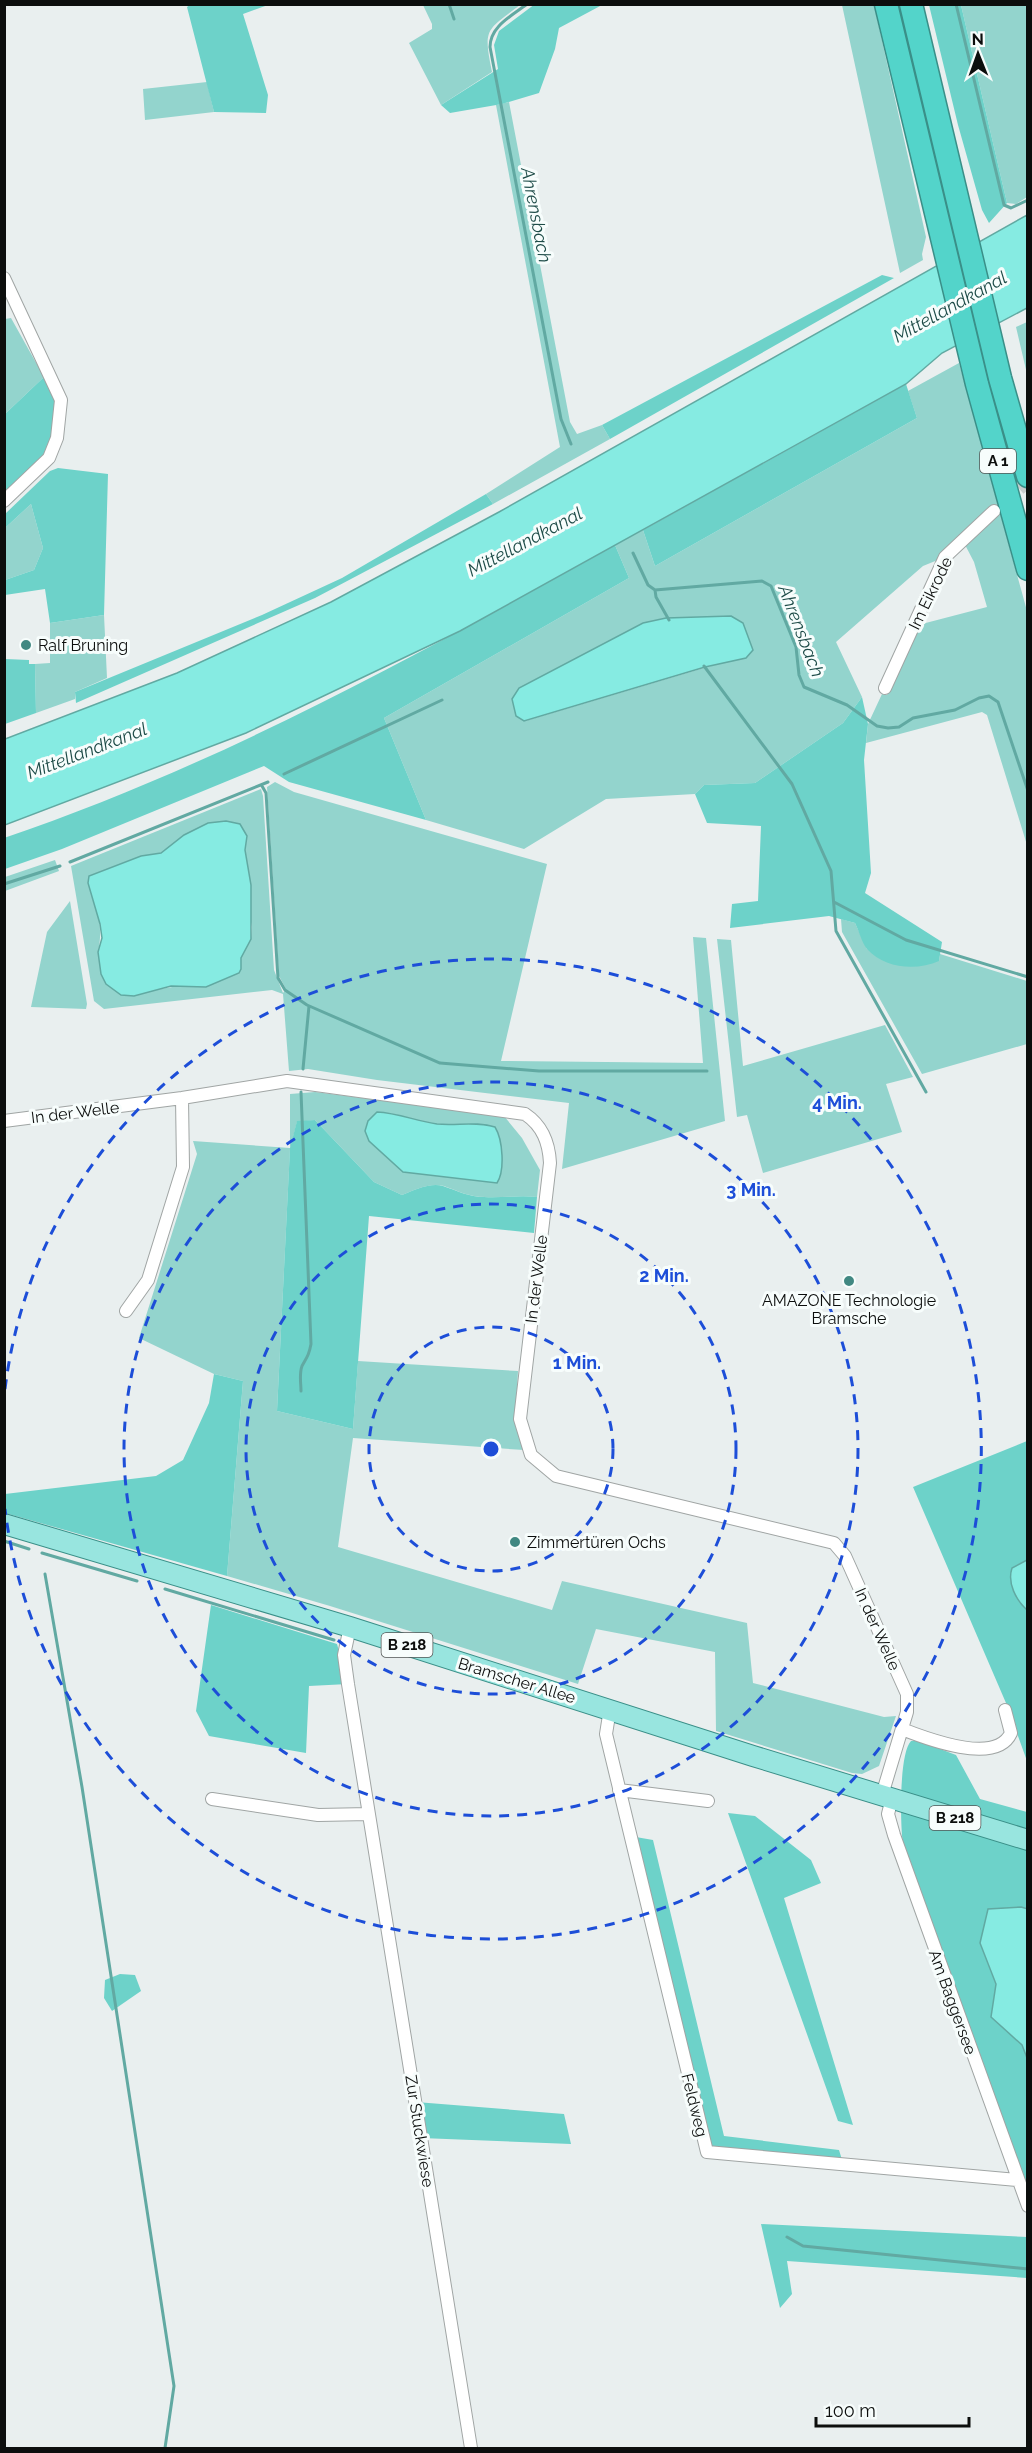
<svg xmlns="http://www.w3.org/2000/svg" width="1032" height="2453" font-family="Raleway,sans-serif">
  <rect width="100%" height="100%" fill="#e9efef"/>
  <path fill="#93d4cd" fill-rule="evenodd" d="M 423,5 L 520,5 C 486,31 483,28 492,72 L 441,105 L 409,43 L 432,29 L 432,24 Z
    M 842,5 L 874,5 L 926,237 L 922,254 L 923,260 L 900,273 Z
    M 961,5 L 1027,5 L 1027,197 L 1016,204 L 1007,203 Z
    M 207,82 L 214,112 L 145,120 L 143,89 Z
    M 509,102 L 570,422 L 577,434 L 602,425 L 610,439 L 493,504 L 486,494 L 560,447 L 496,105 Z
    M 11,318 L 44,377 L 5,414 L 5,319 Z
    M 1027,322 L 1027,374 L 1016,327 Z
    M 959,363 L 1027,611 L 1027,845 L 987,715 L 982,712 L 866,743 L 868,724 L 882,694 L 887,695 L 918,625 L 987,607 L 974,562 L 962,539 L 945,557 L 923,566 L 836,642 L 862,697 L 843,723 L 755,783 L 704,785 L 695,794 L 606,799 L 524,849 L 426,820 L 384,718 L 629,578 L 615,545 L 643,530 L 655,566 L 917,418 L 908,391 ZM 666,618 L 724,662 L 525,721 L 516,715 L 519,688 L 643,623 Z
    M 31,504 L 43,548 L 34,570 L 5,580 L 5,528 Z
    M 104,615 L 107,678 L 75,692 L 75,699 L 36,713 L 35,664 L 50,663 L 50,623 Z
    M 275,782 L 294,792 L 547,864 L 501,1061 L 703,1063 L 693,937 L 706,938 L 725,1121 L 562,1169 L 569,1103 L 377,1080 L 308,1069 L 289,1071 L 283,994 L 272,990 L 104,1009 L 94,1001 L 71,866 L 261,789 L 263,796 L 274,970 L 283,993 L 286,989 L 279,976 L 267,787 ZM 184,835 L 247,836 L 245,850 L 251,885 L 249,912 L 252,927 L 251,939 L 241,958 L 241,969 C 207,986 169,984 134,996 L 98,952 C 104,926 96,901 89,876 L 141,856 L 161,853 Z
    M 55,860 L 59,871 L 5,891 L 5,877 Z
    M 70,901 L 87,1004 L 86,1009 L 31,1007 L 47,932 Z
    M 841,919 L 855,923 L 867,949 L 939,961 L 940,954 L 1027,981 L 1027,1044 L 922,1074 L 842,932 Z
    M 717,939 L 731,940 L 743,1066 L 885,1025 L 913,1077 L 886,1084 L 902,1132 L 763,1173 L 747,1115 L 737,1117 Z
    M 315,1092 L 504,1116 L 522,1138 L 540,1170 L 537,1197 C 519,1195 503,1198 485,1197 C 469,1197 458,1191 444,1186 C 431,1182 414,1190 402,1195 L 374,1182 L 315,1120 L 297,1122 L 290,1149 L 277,1411 L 353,1429 L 358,1361 L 518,1371 L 515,1422 L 524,1450 L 353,1438 L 338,1547 L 552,1610 L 562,1581 L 747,1623 L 753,1683 L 884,1717 L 896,1716 L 879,1766 L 862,1774 L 852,1773 L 716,1731 L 715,1652 L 596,1629 L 578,1684 L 330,1606 L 227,1576 L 243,1381 L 214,1374 L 139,1338 L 197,1154 L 193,1141 L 290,1148 L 290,1094 ZM 377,1112 C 398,1113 416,1121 437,1124 C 457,1126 476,1121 495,1127 L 497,1183 L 403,1172 L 365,1131 L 368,1121 Z"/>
  <path fill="#6dd2c9" d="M 191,4 L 268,5 L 243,14 L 268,95 L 266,113 L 214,112 L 187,7 Z
    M 535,4 L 602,5 L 559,28 L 555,49 L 539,93 L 502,104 L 450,113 L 441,105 L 498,69 L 494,45 L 499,31 Z
    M 929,5 L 961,5 L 1007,203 L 989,223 L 982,210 L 958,125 Z
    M 882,275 L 894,278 L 610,439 L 602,425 Z
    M 44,377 L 55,401 L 52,441 L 47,454 L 5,494 L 5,414 Z
    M 906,384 L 917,418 L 655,566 L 643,530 Z
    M 58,468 L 108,474 L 104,615 L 50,623 L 45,589 L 5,595 L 5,580 L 34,570 L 43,548 L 31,504 L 5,528 L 5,514 L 50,471 Z
    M 486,494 L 493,504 L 315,598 L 76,703 L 75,692 L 262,615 L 342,578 Z
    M 615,545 L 629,578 L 384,718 L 426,820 L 289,782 L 264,766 L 62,849 L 5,869 L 4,838 C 219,765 418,655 615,545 Z
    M 5,659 L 29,660 L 29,664 L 35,664 L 36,713 L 5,724 Z
    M 862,697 L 868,724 L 864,760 L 871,873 L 865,893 L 942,942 L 939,961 C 917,971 885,969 867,949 C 862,943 859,931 855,923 L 829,916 L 730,928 L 732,904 L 758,901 L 761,826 L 707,823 L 695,794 L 704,785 L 755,783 L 843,723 Z
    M 315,1120 L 374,1182 L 402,1195 C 414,1190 431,1182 443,1186 C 458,1191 469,1197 484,1197 C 503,1198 519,1195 537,1197 L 534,1233 L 369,1216 L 353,1429 L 277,1411 L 290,1148 L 297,1121 Z
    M 214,1374 L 243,1381 L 227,1576 L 5,1513 L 5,1494 L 156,1476 L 183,1460 L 209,1403 Z
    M 1027,1441 L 1027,1560 L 1012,1568 L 1024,1607 L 1027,1610 L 1027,1761 L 1006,1703 L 913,1487 Z
    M 211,1605 L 337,1644 L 348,1684 L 309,1686 L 306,1753 L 209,1736 L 196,1711 Z
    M 911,1741 L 919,1741 L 956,1755 L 980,1799 L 1027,1812 L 1027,1909 L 1021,1907 L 980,1943 L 996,1984 L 991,2017 L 1022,2045 L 1027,2058 L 1027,2204 L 903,1844 C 900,1825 899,1753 911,1741 Z
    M 728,1813 L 755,1816 L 811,1860 L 821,1883 L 784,1898 L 853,2125 L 838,2121 Z
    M 630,1836 L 653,1840 L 724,2136 L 839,2150 L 843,2163 L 707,2152 Z
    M 120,1974 L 135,1975 L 141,1991 L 112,2011 L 104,1998 L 105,1980 Z
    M 416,2102 L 564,2114 L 571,2144 L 421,2138 Z
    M 761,2224 L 1027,2237 L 1027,2278 L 787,2261 L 792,2294 L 780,2308 Z"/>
  <path fill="#86ebe2" stroke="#61a9a2" stroke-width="1.5" d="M 1027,215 L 1027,308 L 942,353 L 906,384 L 460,631 L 246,733 L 5,825 L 5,739 L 177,673 L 331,602 L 499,512 Z
    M 731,616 L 743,623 L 753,650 L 746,658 L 705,667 L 524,721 L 516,716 L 512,699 L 519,688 L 643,623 L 666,618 Z
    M 226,821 L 240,824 L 247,836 L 245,850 L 251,885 L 251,939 L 241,958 L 241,969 L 239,973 L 206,987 L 171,986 L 134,996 L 121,995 L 106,984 L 101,974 L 98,952 L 102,938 L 100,924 L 88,883 L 89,876 L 141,856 L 161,853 L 184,835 L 208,823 Z
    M 377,1112 C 398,1113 416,1121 437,1124 C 457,1126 476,1121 495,1127 C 503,1140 505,1171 497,1183 L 403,1172 L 369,1141 L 365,1131 L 368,1121 Z
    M 1027,1560 L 1027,1610 C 1016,1600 1007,1583 1012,1568 Z
    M 1021,1907 L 1028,1909 L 1027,2058 L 1022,2045 L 991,2017 L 996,1984 L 980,1943 L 988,1909 Z"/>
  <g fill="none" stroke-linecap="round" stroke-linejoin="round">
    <path stroke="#61a9a2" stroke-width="3" d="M 449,4 L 454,19
      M 527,4 C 512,16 490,26 490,47 L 561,419 L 571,444
      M 956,4 L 1004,205 L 1011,208 L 1028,200
      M 633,553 L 648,585 L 655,590 L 762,581 L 771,586 L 796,647 L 799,675 L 804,687 L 847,705 L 877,726 L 888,728 L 899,727 L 913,718 L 955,710 L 979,698 L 989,696 L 998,702 L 1028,791
      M 655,590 L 656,597 L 669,620
      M 704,666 L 792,784 L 831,871 L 836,931 L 926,1092
      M 284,774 L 442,700
      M 262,786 L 266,793 L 278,978 L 285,990 L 307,1005 L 440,1063 L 539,1071 L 707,1071
      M 70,862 L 268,782
      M 4,884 L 60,866
      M 834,902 L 906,940 L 1028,977
      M 303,1069 L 309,1006
      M 301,1092 L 311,1344 C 309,1355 307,1357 302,1366 C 299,1374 301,1383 301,1391
      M 4,1541 L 29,1549
      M 42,1553 L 137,1581
      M 45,1574 L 82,1787 L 174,2386 L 165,2448
      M 165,1589 L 334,1640
      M 787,2237 L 803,2246 L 1028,2269"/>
    <path stroke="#c8cdcd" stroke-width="12" stroke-dasharray="12 6" stroke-linecap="butt" d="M 1006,501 L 1028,482"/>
    <g stroke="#a0a5a4" stroke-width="14">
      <path id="street" d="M 4,278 L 61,400 L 57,438 L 49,458 L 4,501
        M 885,688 L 945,557 L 994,511
        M 4,1121 L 182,1098 L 287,1081 L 525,1114 C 543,1126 549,1143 550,1163 L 520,1419 L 531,1455 L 556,1476 L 834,1543 L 845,1556 L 907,1694 L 907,1712 L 882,1795
        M 126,1311 L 148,1280 L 183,1167 L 182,1098
        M 350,1627 L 344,1655 L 348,1684 L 471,2448
        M 610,1709 L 606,1734 L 707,2152 L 1017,2180
        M 902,1729 C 925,1738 996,1766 1011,1733 L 1005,1710
        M 619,1790 L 708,1801
        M 892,1798 L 888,1814 L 894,1835 L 1028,2206
        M 212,1799 L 318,1815 L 369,1814"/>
    </g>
    <g stroke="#3a8f88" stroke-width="22">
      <path id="primary" d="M 4,1524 L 350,1627 L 753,1756 L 1028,1840"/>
    </g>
    <g stroke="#3a8f88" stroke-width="25">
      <path id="highway" d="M 886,4 L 977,384 L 1028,569
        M 911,4 L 1000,378 L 1028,476"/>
    </g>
    <use href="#street" stroke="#fff" stroke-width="12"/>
    <use href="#primary" stroke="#98e5df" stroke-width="20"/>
    <use href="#highway" stroke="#53d4ca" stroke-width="22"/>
  </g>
  <g fill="none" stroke="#1d4ed8" stroke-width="3" stroke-dasharray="10 8">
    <circle cx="491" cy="1449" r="122"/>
    <circle cx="491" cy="1449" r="245"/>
    <circle cx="491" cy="1449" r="367"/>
    <path d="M5 1389A490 490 0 1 1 5 1509"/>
  </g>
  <g fill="#418882" stroke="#f7fdfc" stroke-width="2">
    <circle cx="26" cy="645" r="6"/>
    <circle cx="849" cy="1281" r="6"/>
    <circle cx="515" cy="1542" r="6"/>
  </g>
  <g text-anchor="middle" stroke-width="6" stroke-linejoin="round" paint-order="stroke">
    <g fill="#f7fdfc" stroke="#525655" stroke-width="1.5">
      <rect x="980" y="449" width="36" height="24" rx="4.5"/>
      <rect x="381.5" y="1633" width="51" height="24" rx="4.5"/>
      <rect x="929.5" y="1806" width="51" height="24" rx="4.5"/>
    </g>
    <g font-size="15" font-weight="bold" fill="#0c0e0d">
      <text x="998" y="466">A 1</text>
      <text x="407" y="1650">B 218</text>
      <text x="955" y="1823">B 218</text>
    </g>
    <g font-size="16" fill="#0c0e0d" stroke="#f7fdfc">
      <text transform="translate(930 593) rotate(-64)" y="6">Im Eikrode</text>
      <text transform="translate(75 1112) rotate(-7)" y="6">In der Welle</text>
      <text transform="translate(536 1279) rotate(-83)" y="6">In der Welle</text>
      <text transform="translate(878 1629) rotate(66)" y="6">In der Welle</text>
      <text transform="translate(517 1680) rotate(17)" y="6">Bramscher Allee</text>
      <text transform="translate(953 2002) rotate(70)" y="6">Am Baggersee</text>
      <text transform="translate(695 2105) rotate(76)" y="6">Feldweg</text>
      <text transform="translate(420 2131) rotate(81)" y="6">Zur Stuckwiese</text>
    </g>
    <g font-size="16" fill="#0c0e0d" stroke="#f7fdfc" text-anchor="start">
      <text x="38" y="651">Ralf Bruning</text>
      <text x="849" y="1306" text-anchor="middle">AMAZONE Technologie<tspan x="849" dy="18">Bramsche</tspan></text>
      <text x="527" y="1548">Zimmertüren Ochs</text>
    </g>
    <g font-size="18" font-style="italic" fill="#1e4c48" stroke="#f7fdfc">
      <text transform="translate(536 215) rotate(79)" y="6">Ahrensbach</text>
      <text transform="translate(950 307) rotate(-29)" y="6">Mittellandkanal</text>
      <text transform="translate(525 542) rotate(-28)" y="6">Mittellandkanal</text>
      <text transform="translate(801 631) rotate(69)" y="6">Ahrensbach</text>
      <text transform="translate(87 751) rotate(-21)" y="6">Mittellandkanal</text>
    </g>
  </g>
  <circle cx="491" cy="1449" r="9" fill="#1d4ed8" stroke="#f7fdfc" stroke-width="3"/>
  <g font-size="18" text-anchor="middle" font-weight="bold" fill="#1d4ed8" stroke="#f7fdfc" stroke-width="6" stroke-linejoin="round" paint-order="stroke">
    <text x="837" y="1109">4 Min.</text>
    <text x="751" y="1196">3 Min.</text>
    <text x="664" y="1282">2 Min.</text>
    <text x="577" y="1369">1 Min.</text>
  </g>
  <rect width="1032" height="2453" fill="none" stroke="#0c0e0d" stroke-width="12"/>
  <g transform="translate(978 54) rotate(359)" stroke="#f7fdfc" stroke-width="4.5" paint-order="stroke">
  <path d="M0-4.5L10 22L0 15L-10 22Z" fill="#0c0e0d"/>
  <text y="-9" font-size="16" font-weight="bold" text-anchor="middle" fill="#0c0e0d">N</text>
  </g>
  <path d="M816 2417v9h153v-9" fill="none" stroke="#0c0e0d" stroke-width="3"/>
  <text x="825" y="2417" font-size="18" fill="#0c0e0d" stroke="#f7fdfc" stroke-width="4.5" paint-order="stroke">100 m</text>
</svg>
